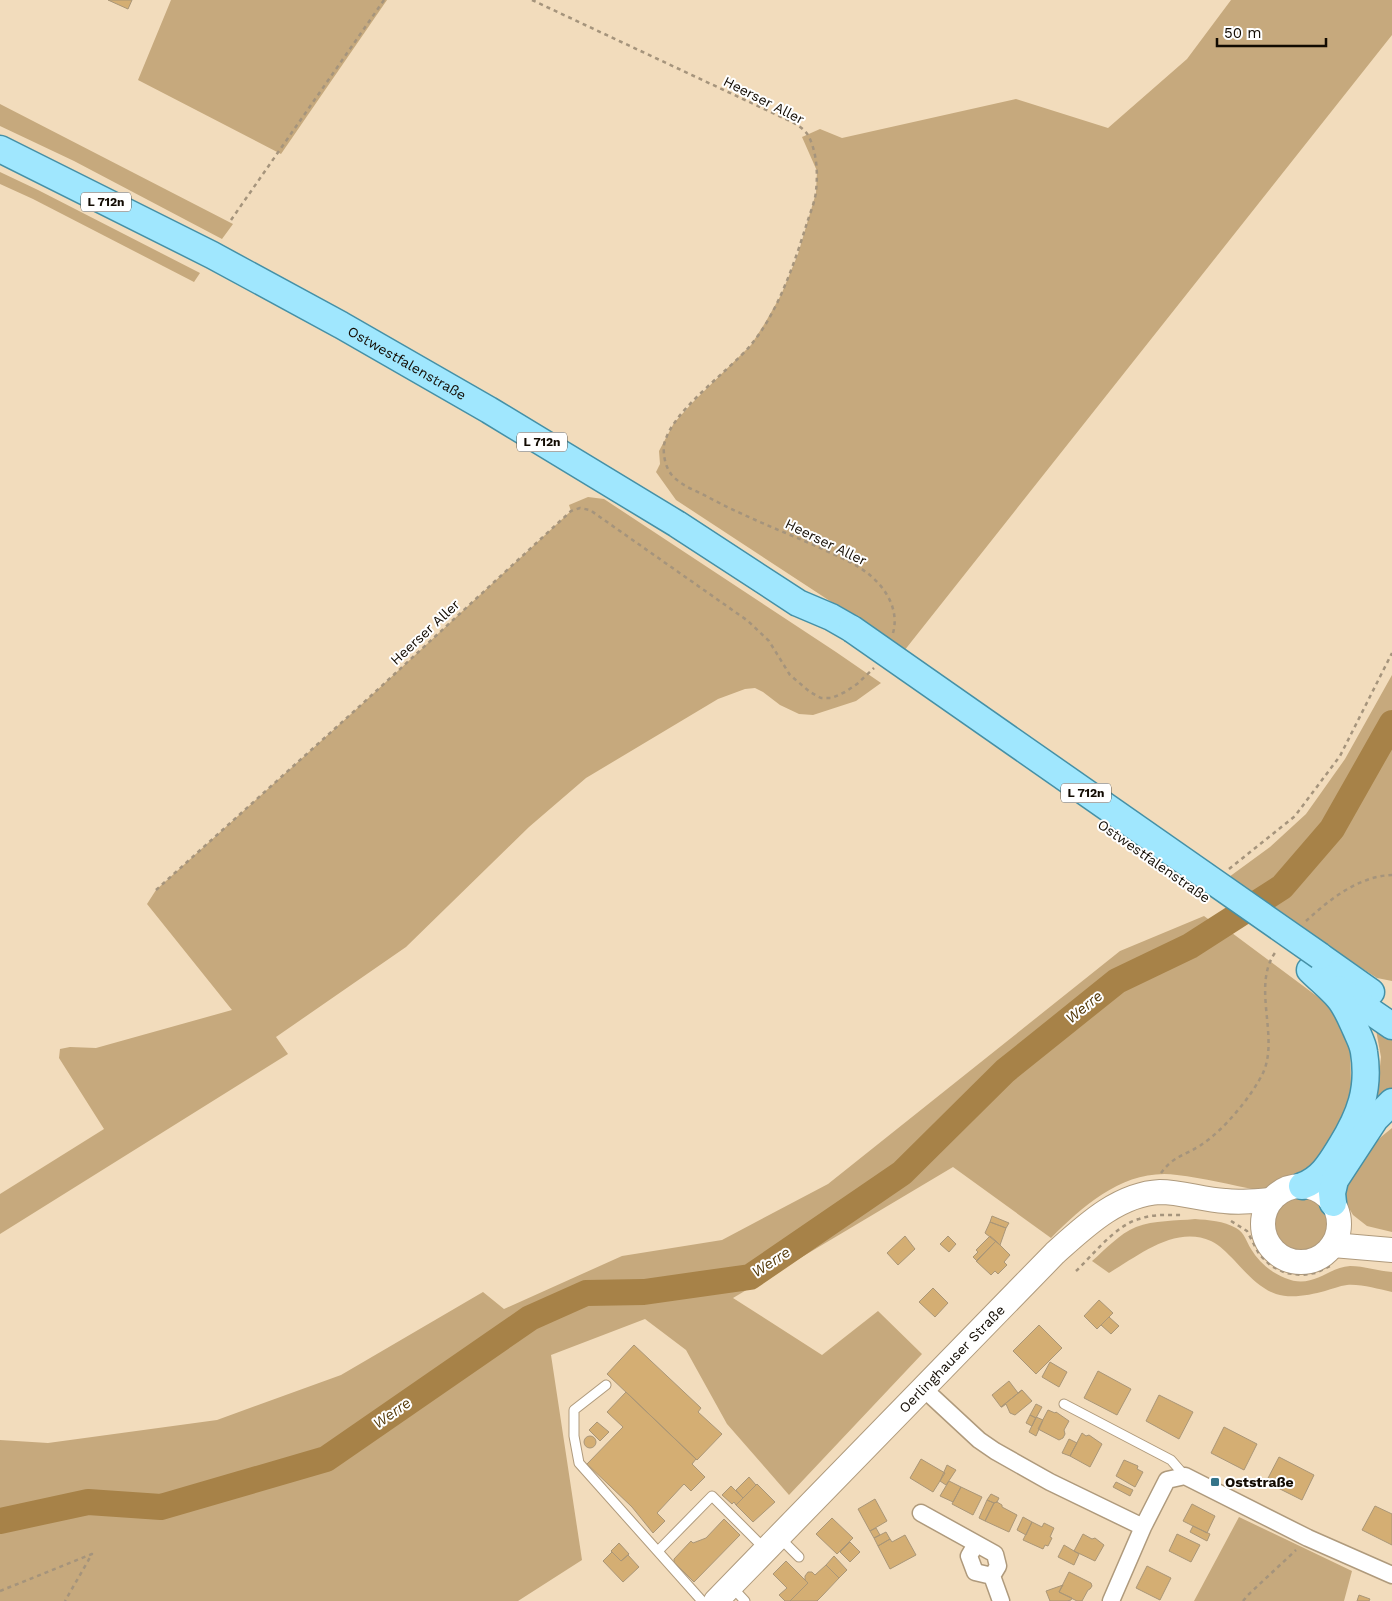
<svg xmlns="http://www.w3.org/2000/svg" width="1392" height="1601" font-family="'Work Sans',sans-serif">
  <rect width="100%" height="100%" fill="#f2dcbc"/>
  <path fill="#c6a97d" d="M 171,0 L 387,0 L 281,154 L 138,80 Z
    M 1231,0 L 1392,0 L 1392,35 L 904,651 L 859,620 L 676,500 L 656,472 L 660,464 L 659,451 L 674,423 L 694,401 L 751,345 L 765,323 L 781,295 L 798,254 L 816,193 L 817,171 L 802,137 L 820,129 L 842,138 L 1016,99 L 1108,128 L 1187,59 Z
    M 0,104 L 233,224 L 222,239 L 74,161 L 0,126 Z
    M 0,172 L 38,190 L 200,273 L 194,282 L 33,199 L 0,184 Z
    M 588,497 L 604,499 L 836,652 L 881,683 L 856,701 L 813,715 L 799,714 L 780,705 L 763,692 L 755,688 L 745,689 L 718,699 L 586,778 L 529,827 L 406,947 L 276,1037 L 288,1054 L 0,1234 L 0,1194 L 104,1129 L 59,1058 L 60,1049 L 70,1047 L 96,1048 L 232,1010 L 147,904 L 156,890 L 361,705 L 571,511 L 569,505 Z
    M 1392,675 L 1392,981 L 1377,978 L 1360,967 L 1229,877 L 1270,847 L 1306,814 L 1345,759 Z
    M 1204,916 L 1230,935 L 1232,933 L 1322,1000 L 1335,1013 L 1350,1042 L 1351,1085 L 1347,1108 L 1326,1155 L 1303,1175 L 1286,1177 L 1268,1189 L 1257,1190 C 1231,1185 1204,1178 1177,1175 C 1126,1168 1085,1204 1051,1238 L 953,1167 L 733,1298 L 822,1355 L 878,1311 L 922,1354 L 789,1495 L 727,1424 L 686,1350 L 645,1319 L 551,1355 L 582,1560 L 518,1601 L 0,1601 L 0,1440 L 48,1443 L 217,1420 L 341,1375 L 483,1292 L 504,1309 L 622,1256 L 722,1240 L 828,1184 L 1120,951 Z
    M 1376,1030 L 1392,1037 L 1392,1095 L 1367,1109 L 1378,1085 L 1381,1057 Z
    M 1392,1128 L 1392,1232 L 1367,1226 L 1353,1215 L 1346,1203 L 1344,1189 L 1361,1158 L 1381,1137 Z
    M1275 1224a26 26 0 1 1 52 0a26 26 0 1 1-52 0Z
    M 1195,1219 C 1208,1220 1224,1221 1236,1228 C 1245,1233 1246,1241 1251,1249 C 1259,1262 1270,1272 1285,1278 C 1313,1290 1328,1267 1350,1266 C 1364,1266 1379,1271 1392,1272 L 1392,1292 C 1377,1289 1362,1284 1347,1285 C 1339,1286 1332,1289 1325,1291 C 1310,1295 1291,1299 1276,1294 C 1259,1288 1246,1273 1234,1260 C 1227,1253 1220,1245 1211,1241 C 1175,1225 1138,1256 1109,1273 L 1092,1261 C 1106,1249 1119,1234 1136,1227 C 1154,1220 1176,1221 1195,1219 Z
    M 1239,1517 L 1352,1571 L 1344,1601 L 1194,1601 Z"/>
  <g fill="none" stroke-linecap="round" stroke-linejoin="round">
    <path stroke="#a78248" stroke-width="26" d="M 0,1521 L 88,1502 L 161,1507 L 326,1459 L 530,1318 L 586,1293 L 644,1292 L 750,1277 L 902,1173 L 1005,1071 L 1117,981 L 1190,946 L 1282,887 L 1332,829 L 1392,723"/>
  </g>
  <path fill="#d4ae73" stroke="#aa9677" d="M 108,0 L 132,0 L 128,9 Z
    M 992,1216 L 1009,1223 L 1006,1228 L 990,1222 Z
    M 990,1222 L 1006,1228 L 1000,1245 L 985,1233 Z
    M 905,1236 L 915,1249 L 898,1265 L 887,1253 Z
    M 948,1236 L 956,1244 L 949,1252 L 940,1244 Z
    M 990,1236 L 996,1241 L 977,1261 L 973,1257 L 978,1252 L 976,1250 Z
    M 996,1241 L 1010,1255 L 1004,1262 L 1007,1265 L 998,1274 L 995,1271 L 991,1275 L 976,1261 Z
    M 933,1288 L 948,1303 L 935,1317 L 919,1302 Z
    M 1099,1300 L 1113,1313 L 1097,1329 L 1084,1316 Z
    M 1109,1317 L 1119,1326 L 1111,1334 L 1101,1325 Z
    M 1039,1325 L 1062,1348 L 1036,1374 L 1013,1351 Z
    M 634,1345 L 701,1408 L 698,1412 L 722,1434 L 697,1460 L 607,1374 Z
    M 1050,1362 L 1067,1372 L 1059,1387 L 1042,1377 Z
    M 1098,1371 L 1131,1389 L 1117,1415 L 1084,1398 Z
    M 1009,1381 L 1018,1393 L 1022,1390 L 1001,1407 L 992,1395 Z
    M 1022,1390 L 1032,1401 L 1015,1415 L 1010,1413 L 1006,1404 L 1002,1407 L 1001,1407 Z
    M 626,1392 L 696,1459 L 692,1464 L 705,1477 L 691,1491 L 684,1484 L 657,1513 L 665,1521 L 653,1533 L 632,1507 L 587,1464 L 623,1427 L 607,1412 Z
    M 1159,1395 L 1193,1412 L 1179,1439 L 1146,1421 Z
    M 1036,1404 L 1042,1407 L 1036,1418 L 1030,1415 Z
    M 1048,1410 L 1055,1413 L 1056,1412 L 1069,1421 L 1064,1430 L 1065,1434 L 1063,1438 L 1059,1440 L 1038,1429 Z
    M 1030,1415 L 1036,1418 L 1032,1426 L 1026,1423 Z
    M 1036,1417 L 1043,1420 L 1036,1436 L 1029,1432 Z
    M 597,1422 L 609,1432 L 600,1441 L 589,1430 Z
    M 1224,1427 L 1257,1444 L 1244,1470 L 1211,1453 Z
    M 1082,1433 L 1086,1436 L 1089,1435 L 1102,1444 L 1090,1467 L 1070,1456 Z
    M584 1442a6 6 0 1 1 12 0a6 6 0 1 1-12 0Z
    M 1069,1439 L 1077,1443 L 1070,1456 L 1062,1453 Z
    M 1279,1457 L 1314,1475 L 1302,1500 L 1266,1482 Z
    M 921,1459 L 945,1473 L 933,1492 L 910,1478 Z
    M 1124,1460 L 1138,1466 L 1137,1469 L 1143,1472 L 1135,1487 L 1116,1476 Z
    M 947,1465 L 956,1470 L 946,1485 L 940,1481 Z
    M 749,1477 L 756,1485 L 743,1498 L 736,1490 Z
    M 949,1481 L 961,1487 L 953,1502 L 940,1496 Z
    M 1116,1482 L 1133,1490 L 1130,1496 L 1113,1487 Z
    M 757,1484 L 775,1502 L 753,1522 L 736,1505 Z
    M 731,1486 L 743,1498 L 736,1505 L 734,1502 L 732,1504 L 722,1495 Z
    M 961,1487 L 982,1497 L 973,1515 L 952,1504 Z
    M 991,1494 L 999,1498 L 997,1502 L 994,1503 L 987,1500 Z
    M 875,1499 L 887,1521 L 870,1531 L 858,1509 Z
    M 987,1500 L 994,1503 L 985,1521 L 979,1518 Z
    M 997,1502 L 1002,1505 L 1002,1507 L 1017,1515 L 1009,1532 L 985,1521 L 994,1503 Z
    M 1192,1504 L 1215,1516 L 1207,1533 L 1183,1521 Z
    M 1375,1506 L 1392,1514 L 1392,1545 L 1362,1530 Z
    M 1023,1517 L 1032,1522 L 1026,1535 L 1017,1530 Z
    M 832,1518 L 853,1538 L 837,1554 L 816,1534 Z
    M 724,1519 L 740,1535 L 694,1582 L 674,1562 L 674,1559 L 691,1541 L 693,1543 L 706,1538 Z
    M 1032,1522 L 1042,1527 L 1044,1523 L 1054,1528 L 1050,1537 L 1052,1538 L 1048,1546 L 1045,1545 L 1043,1549 L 1023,1540 Z
    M 1193,1526 L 1210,1534 L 1207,1541 L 1190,1532 Z
    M 876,1528 L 880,1535 L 874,1538 L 870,1531 Z
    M 886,1532 L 890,1539 L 878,1546 L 874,1538 Z
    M 1083,1534 L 1092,1539 L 1095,1538 L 1104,1545 L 1095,1561 L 1074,1551 Z
    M 1177,1534 L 1200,1545 L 1191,1562 L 1169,1551 Z
    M 905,1535 L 916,1555 L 890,1569 L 878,1546 L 890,1539 L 892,1542 Z
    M 850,1542 L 860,1552 L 850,1562 L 840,1552 Z
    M 619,1543 L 629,1554 L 621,1561 L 611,1551 Z
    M 1064,1545 L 1079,1554 L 1074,1565 L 1058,1557 Z
    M 612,1552 L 621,1561 L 628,1555 L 639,1567 L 623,1582 L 603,1561 Z
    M 834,1556 L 847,1570 L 839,1578 L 826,1565 Z
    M 786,1561 L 808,1583 L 790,1601 L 785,1601 L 779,1595 L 787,1588 L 773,1574 Z
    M 826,1565 L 839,1578 L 822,1596 L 817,1601 L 790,1601 L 808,1583 L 805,1580 L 805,1576 L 808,1572 L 812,1572 L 815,1575 Z
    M 1147,1566 L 1171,1578 L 1160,1600 L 1136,1588 Z
    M 1069,1572 L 1091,1583 L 1092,1586 L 1090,1589 L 1088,1590 L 1082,1601 L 1077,1601 L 1059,1592 Z
    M 1063,1585 L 1059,1592 L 1072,1598 L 1071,1600 L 1067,1601 L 1050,1601 L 1046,1591 Z
    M 1359,1595 L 1370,1599 L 1369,1601 L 1357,1601 Z"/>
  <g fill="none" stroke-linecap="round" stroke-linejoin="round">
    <g stroke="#af9a7c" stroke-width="11">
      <path id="service" d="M 606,1385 L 574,1410 L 574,1436 L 579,1463 L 702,1601
        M 1064,1404 L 1171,1460 L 1185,1476
        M 780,1538 L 799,1557
        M 658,1551 L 712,1496 L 766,1550
        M 732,1587 L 745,1601"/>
    </g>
    <g stroke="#af9a7c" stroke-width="19">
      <path id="minor" d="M 924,1389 L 979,1440 L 995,1451 L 1050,1482 L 1143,1527
        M 921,1513 L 995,1554 L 998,1566 L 992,1576 L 1001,1601
        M 976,1544 L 969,1556 L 975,1572 L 992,1576
        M 1111,1601 L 1143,1527 L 1167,1480 L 1185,1476 L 1308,1538 L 1392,1575"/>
    </g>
    <g stroke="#af9a7c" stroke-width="26">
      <g id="secondary">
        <circle cx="1301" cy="1224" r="38"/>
        <path d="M 1333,1245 L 1392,1250"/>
        <path id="s1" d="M 716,1601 L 1055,1253 C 1084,1227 1118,1194 1160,1192 C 1182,1192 1203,1200 1225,1201 C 1240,1203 1256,1201 1271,1200"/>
      </g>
    </g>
    <g stroke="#4590a6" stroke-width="29">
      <g id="primary">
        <path id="s2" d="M 0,149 L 212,255 L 341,325 L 489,410 L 677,524 L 798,603 L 831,617 L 852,629"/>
        <path d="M 1320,956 L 1371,992"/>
        <path d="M 1338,989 L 1392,1026"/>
        <path d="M 1302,1186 C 1322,1179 1331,1162 1341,1146 C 1360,1115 1370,1089 1364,1052 C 1363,1044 1359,1037 1356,1030 C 1351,1019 1346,1006 1338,997 C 1329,987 1319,979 1310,970"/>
        <path d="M 1333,1203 L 1332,1193 L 1335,1180 L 1375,1119 L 1392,1102"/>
      </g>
    </g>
    <path stroke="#a5947c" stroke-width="2.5" stroke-dasharray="4 4" stroke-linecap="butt" d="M 532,0 L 794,123 C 799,126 805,130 808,135 C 817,152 818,173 816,191 C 815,202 810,213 807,223 C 794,264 778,313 750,346 C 727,373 671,411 664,445 C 663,454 665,466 671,474 C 680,485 694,490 706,496 C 741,515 779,530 816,546 C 834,555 857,563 872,577 C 888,591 899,612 893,633
      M 231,220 L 384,0
      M 1229,869 L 1295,816 L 1340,756 L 1392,653
      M 156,890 L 361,705 L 571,511 L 580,508 L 590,510 L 748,621 L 769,641 L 790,675 L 810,692 L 821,698 L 832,698 L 845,692 L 857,684 L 874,668
      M 1306,921 C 1330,899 1359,876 1392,875
      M 1161,1173 C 1173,1156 1186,1155 1201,1145 C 1224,1130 1251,1097 1263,1073 C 1280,1036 1250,984 1277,950
      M 1231,1221 L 1247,1231 L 1259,1254 L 1271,1266 L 1286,1273 L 1301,1275 L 1316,1273 L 1332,1265
      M 1076,1271 C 1093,1255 1116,1225 1139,1219 C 1153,1214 1167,1215 1181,1215
      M 0,1591 L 92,1554 L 65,1601
      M 1243,1601 L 1248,1595 L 1296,1550"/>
    <use href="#service" stroke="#fff" stroke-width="9"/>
    <use href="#minor" stroke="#fff" stroke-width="16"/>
    <use href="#secondary" stroke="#fff" stroke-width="24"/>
    <use href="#primary" stroke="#a0e7fe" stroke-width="26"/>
    <g stroke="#4590a6" stroke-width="29" stroke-linecap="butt">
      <path id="primary-bridge" d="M 852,629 L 1320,956"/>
    </g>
    <use href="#primary-bridge" stroke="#a0e7fe" stroke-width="26"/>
  </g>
  <rect fill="#357489" stroke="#fff" stroke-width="2" x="1210" y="1477" width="10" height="10" rx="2.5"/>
  <g text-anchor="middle" stroke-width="4" stroke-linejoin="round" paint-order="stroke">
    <g fill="#fff" stroke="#59544e" stroke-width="1">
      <rect x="81" y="192.5" width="50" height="19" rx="4"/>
      <rect x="517" y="432.5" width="50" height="19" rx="4"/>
      <rect x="1061" y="783.5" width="50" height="19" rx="4"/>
    </g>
    <g font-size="12" font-weight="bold" fill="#120b02">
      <text x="106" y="206">L 712n</text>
      <text x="542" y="446">L 712n</text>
      <text x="1086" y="797">L 712n</text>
    </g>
    <g font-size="14" fill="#120b02" stroke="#fff">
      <text transform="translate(764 100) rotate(27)" y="5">Heerser Aller</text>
      <text dy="5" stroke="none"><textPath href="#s2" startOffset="460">Ostwestfalenstraße</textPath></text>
      <text transform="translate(826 542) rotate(26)" y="5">Heerser Aller</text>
      <text transform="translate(425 632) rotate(-43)" y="5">Heerser Aller</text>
      <text transform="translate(1154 861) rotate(35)" y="5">Ostwestfalenstraße</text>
      <text dy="5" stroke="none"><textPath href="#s1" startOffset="338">Oerlinghauser Straße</textPath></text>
    </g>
    <g font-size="14" font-weight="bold" fill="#120b02" stroke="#fff" text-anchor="start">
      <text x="1225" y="1487">Oststraße</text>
    </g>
    <g font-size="15" font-style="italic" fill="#553a0a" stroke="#fff">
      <text transform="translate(1084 1007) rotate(-39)" y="5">Werre</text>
      <text transform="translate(771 1262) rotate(-33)" y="5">Werre</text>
      <text transform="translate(392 1413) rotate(-35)" y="5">Werre</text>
    </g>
  </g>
  <path d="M1217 38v8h109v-8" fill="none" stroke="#120b02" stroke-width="2.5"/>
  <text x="1224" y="38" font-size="15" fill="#120b02" stroke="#ffffff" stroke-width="4" paint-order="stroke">50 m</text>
</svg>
